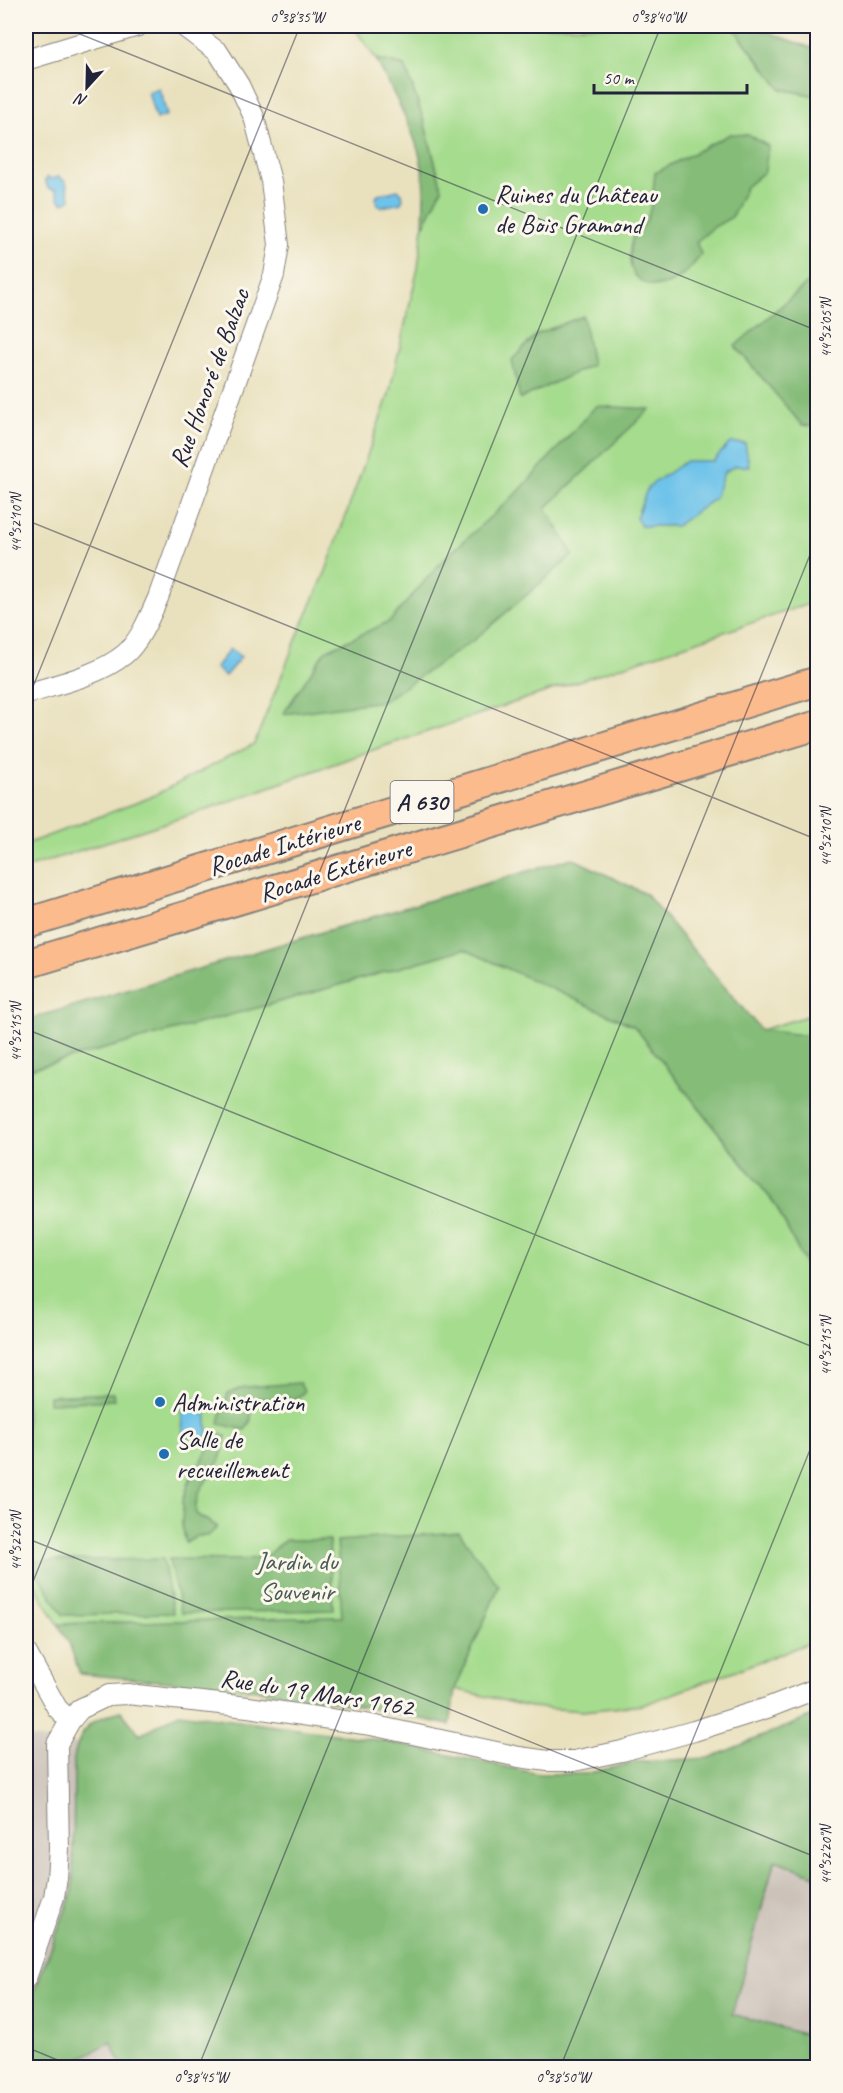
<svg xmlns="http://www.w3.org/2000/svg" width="843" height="2093" font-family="Caveat,sans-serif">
  <rect width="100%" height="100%" fill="#fbf7ec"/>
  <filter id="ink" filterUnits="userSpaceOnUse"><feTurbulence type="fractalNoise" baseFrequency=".0167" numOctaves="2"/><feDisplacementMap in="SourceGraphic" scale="12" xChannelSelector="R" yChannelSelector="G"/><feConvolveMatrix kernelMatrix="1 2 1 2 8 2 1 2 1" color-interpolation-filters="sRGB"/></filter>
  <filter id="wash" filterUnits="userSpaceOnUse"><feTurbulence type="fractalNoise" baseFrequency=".008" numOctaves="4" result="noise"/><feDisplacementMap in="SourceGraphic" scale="24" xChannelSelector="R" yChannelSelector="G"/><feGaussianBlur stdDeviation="1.35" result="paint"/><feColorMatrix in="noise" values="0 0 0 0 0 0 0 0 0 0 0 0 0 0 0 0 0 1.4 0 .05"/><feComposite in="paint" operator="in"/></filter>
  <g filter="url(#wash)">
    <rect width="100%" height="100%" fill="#e9e1be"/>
    <path fill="#ccc2b9" d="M 26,1737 L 77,1744 L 74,1758 L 73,1891 L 26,2013 Z
      M 775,1860 L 817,1876 L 817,2038 L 731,2014 Z
      M 111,2041 L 123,2067 L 63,2068 Z"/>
    <path fill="#a5dc8d" stroke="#647f64" stroke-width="1.5" d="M 353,26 L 732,26 L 781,89 L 817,96 L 817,601 L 370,751 L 208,809 L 26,868 L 26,844 L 149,798 L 254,744 L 300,630 L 326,571 L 389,394 L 418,268 L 423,227 L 442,189 L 424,121 L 405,66 L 376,59 Z
      M 464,949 L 634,1026 L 775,1204 L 817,1288 L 817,1640 L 643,1705 L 583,1711 L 530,1707 L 455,1689 L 499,1586 L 342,1617 L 58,1624 L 26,1571 L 26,1070 L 301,996 Z
      M 817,1013 L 817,1037 L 761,1030 Z"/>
    <path fill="#84bc78" stroke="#536f5a" stroke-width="1.5" d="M 732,26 L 752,26 L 817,50 L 817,96 L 781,89 Z
      M 376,59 L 405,66 L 424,121 L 442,189 L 423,227 C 424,205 425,183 421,161 C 413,126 392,92 376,59 Z
      M 730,134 L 749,135 L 768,146 L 765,171 L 746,187 L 732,217 L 714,227 L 696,242 L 701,254 C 689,273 663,297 640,280 C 638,278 635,276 634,274 C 628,264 629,247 633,237 C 635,231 642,228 645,223 C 653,208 653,189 655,173 Z
      M 817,275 L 817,427 L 802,425 L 735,346 Z
      M 583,316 L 592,365 L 520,399 L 512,360 L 537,334 Z
      M 596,406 L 650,409 L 546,508 L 573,555 L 474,640 L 383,701 L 283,714 L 325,651 L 390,621 L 443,560 L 520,490 Z
      M 572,858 L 646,894 L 761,1030 L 817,1037 L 817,1288 L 775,1204 L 634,1026 L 464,949 L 301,996 L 26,1070 L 26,1020 Z
      M 300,1383 L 304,1392 L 295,1399 L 252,1399 L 242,1402 L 251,1412 L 251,1421 L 245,1430 L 219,1424 C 220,1414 226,1404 228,1393 L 245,1387 Z
      M 113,1393 L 114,1400 L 49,1403 L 49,1396 Z
      M 215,1433 L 226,1436 C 224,1443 223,1452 220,1459 C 211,1478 193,1491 196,1514 L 218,1527 L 208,1536 L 197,1536 L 186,1543 L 182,1526 L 183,1500 L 190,1479 L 201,1463 Z
      M 459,1532 L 499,1586 L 455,1689 L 450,1725 L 365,1707 L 259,1690 L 80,1674 L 69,1643 L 58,1624 L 342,1617 L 337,1541 Z
      M 285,1540 L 329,1540 L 333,1610 L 181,1613 L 169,1559 L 244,1560 L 266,1556 Z
      M 163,1559 L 173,1613 L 63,1615 L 30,1561 Z
      M 121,1711 L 140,1735 L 179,1713 L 378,1740 L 539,1774 L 585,1774 L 636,1762 L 709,1758 L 817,1714 L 817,1876 L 775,1860 L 732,2014 L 817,2038 L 817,2067 L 123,2068 L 111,2042 L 63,2067 L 26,2067 L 26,2013 L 73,1891 L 74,1758 C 80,1727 92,1719 121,1711 Z"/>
    <path fill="#6ec3ea" stroke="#487292" stroke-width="1.5" d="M 159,88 L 167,115 L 156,119 L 148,92 Z
      M 48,177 L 50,179 L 59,177 L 66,182 L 70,198 L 69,201 L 63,203 L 59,199 L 56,190 L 48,188 L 45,180 Z
      M 398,190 L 402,193 L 403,199 L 401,203 L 381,207 L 377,205 L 376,198 L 378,195 Z
      M 730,443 L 745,443 L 749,466 L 735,466 L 724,472 L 715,498 L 676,526 L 641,526 L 636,518 L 648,487 L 686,461 L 713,461 Z
      M 230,649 L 241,657 L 225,676 L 215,668 Z
      M 206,1407 L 208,1438 L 183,1437 L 182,1409 Z"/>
  </g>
  <g filter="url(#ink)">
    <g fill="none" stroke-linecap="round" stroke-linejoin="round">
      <g stroke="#86827c" stroke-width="22">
        <path id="minor" d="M 26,60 L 138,26
          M 26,694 C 58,684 98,676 125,654 C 140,641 150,616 158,598 L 274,275 L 279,245 L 271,181 L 254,117 L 239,85 L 218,52 L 183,26
          M 26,1652 L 57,1708 L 70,1721
          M 26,1978 L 54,1897 L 57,1878 L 59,1849 L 57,1744 L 70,1721 L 80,1709 L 109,1695 L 127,1694 L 248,1707 L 371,1725 L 519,1757 L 548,1761 L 574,1761 L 622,1751 L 694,1731 L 767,1708 L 818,1688"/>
      </g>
      <g stroke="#86827c" stroke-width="32">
        <path id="highway" d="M 26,923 L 818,681
          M 26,964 L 818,725"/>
      </g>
      <use href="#minor" stroke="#fff" stroke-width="20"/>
      <use href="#highway" stroke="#fbbb8d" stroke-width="28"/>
    </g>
  </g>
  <path fill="none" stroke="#22223b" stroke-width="1.5" stroke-opacity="0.45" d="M 60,26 L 818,331M 26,520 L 818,840M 26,704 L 300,26M 26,1029 L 818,1349M 26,1538 L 818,1858M 26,1599 L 661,26M 26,2047 L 77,2068M 198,2068 L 818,535M 560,2068 L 818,1430"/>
  <g fill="#1f6fb2" stroke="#fbf7ec" stroke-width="2">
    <circle cx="483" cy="209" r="6"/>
    <circle cx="160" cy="1402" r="6"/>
    <circle cx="164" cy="1454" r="6"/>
  </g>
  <g text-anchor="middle" stroke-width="6" stroke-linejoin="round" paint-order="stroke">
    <rect fill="#fbf7ec" stroke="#636270" stroke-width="1.5" x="390.5" y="781" width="63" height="42" rx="4.5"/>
    <g font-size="24" font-weight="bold" fill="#22223b">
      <text x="422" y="810">A 630</text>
    </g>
    <g font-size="26" fill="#22223b" stroke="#fbf7ec" text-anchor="start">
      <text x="495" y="203">Ruines du Château<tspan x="495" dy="30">de Bois Gramond</tspan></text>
      <text x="172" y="1411">Administration</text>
      <text x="176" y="1448">Salle de<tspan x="176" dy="30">recueillement</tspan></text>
    </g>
    <g font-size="26" fill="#22223b" stroke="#fbf7ec">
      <text transform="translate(209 378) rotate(-70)" y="9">Rue Honoré de Balzac</text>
      <text transform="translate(284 844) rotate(-17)" y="9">Rocade Intérieure</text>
      <text transform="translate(335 870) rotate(-17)" y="9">Rocade Extérieure</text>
      <text transform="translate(317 1692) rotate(9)" y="9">Rue du 19 Mars 1962</text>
    </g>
    <g font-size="26" fill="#495a54" stroke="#fbf7ec">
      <text x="297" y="1570">Jardin du<tspan x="297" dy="30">Souvenir</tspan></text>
    </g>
  </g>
  <rect width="843" height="2093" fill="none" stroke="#fbf7ec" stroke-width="66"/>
  <g transform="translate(87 87) rotate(202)" stroke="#fbf7ec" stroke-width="4.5" paint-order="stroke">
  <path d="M0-4.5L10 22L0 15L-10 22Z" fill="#22223b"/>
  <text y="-9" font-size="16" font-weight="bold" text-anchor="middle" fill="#22223b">N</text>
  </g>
  <path d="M594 84v9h153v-9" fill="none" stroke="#22223b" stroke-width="3"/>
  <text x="603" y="84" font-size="18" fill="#22223b" stroke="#fbf7ec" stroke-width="4.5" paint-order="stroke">50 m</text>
  <rect x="33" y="33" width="777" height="2027" fill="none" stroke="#22223b" stroke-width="2"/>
  <g font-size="15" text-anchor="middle" fill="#22223b">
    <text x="297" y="22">0°38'35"W</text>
    <text x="658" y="22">0°38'40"W</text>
    <text transform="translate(826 328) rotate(-90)" y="5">44°52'05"N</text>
    <text transform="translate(16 523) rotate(-90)" y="5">44°52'10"N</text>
    <text transform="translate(826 837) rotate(-90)" y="5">44°52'10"N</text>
    <text transform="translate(16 1032) rotate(-90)" y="5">44°52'15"N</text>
    <text transform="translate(826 1346) rotate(-90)" y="5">44°52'15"N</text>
    <text transform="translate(16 1541) rotate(-90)" y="5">44°52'20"N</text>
    <text transform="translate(826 1855) rotate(-90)" y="5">44°52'20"N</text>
    <text x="201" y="2082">0°38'45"W</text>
    <text x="563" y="2082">0°38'50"W</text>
  </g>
</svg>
